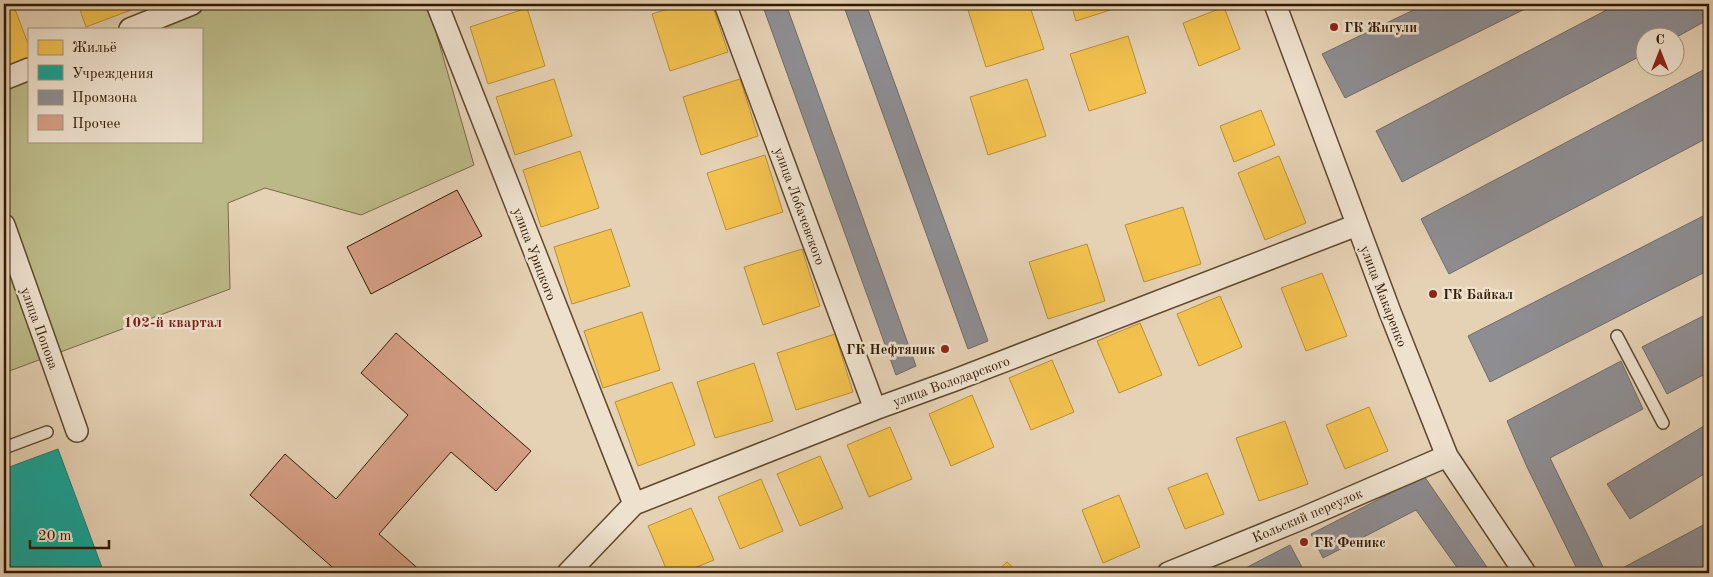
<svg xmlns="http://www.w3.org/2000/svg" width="1713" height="577" font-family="'Old Standard TT',serif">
  <rect width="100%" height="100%" fill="#e5d1b4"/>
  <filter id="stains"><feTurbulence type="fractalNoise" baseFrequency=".004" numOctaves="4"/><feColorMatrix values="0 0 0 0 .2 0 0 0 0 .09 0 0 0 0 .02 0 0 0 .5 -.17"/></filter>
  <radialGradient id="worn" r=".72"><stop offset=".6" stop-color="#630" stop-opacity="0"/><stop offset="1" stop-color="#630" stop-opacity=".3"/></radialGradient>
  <path fill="#bcb988" stroke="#776a44" d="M 205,4 L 428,4 L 474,165 L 361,215 L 265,188 L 228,203 L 230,289 L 4,373 L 4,89 L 29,78 L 29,141 L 201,141 L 201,29 L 146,29 Z"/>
  <path fill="#f2c14e" stroke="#b88f37" d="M 8,4 L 12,4 L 4,20 L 4,5 Z
    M 12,4 L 13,4 L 29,46 L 29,59 L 4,68 L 4,20 Z
    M 78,4 L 138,4 L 139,7 L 86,27 Z
    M 457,4 L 476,4 L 459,10 Z
    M 683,4 L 712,4 L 728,52 L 670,71 L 652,14 Z
    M 987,4 L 1029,4 L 1044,49 L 986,67 L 968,10 Z
    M 1071,4 L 1129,4 L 1076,21 Z
    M 1224,7 L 1240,49 L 1199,66 L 1183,23 Z
    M 527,8 L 545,66 L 488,84 L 470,27 Z
    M 1128,36 L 1146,93 L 1089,111 L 1070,54 Z
    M 554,79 L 572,136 L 515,155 L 496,97 Z
    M 740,79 L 758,136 L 701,155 L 683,97 Z
    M 1027,79 L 1046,136 L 988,155 L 970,97 Z
    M 1261,110 L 1275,145 L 1234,162 L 1220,126 Z
    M 580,151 L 599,208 L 541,227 L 523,170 Z
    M 765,155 L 783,212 L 726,230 L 707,173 Z
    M 1279,156 L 1306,223 L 1265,240 L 1238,173 Z
    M 1183,207 L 1201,264 L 1144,282 L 1125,225 Z
    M 611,229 L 630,286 L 572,304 L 554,247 Z
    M 1087,244 L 1105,301 L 1048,319 L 1029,262 Z
    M 802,249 L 820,306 L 763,325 L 744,267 Z
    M 1322,273 L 1347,336 L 1306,351 L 1281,288 Z
    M 1220,296 L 1242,347 L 1199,366 L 1177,314 Z
    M 642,312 L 660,370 L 603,388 L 584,331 Z
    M 1140,323 L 1162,375 L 1119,393 L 1097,341 Z
    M 835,334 L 853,392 L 796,410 L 777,353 Z
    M 1052,360 L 1074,412 L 1031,430 L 1009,378 Z
    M 754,363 L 773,421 L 715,438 L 697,382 Z
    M 672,382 L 695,445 L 638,466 L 615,402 Z
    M 972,395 L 994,447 L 951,466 L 929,414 Z
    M 1369,407 L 1388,451 L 1345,469 L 1326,425 Z
    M 1285,421 L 1308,484 L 1259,501 L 1236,438 Z
    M 890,427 L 912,479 L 869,497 L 847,445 Z
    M 820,456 L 843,508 L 800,526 L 777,474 Z
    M 1207,473 L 1224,514 L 1185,529 L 1168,488 Z
    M 761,479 L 783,531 L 740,549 L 718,497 Z
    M 1119,495 L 1140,547 L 1103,563 L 1082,510 Z
    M 691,508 L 714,560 L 682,573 L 668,573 L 648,526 Z
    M 1007,562 L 1019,573 L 995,573 Z"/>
  <path fill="#17a398" stroke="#1f7a6a" d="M 58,449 L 104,573 L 4,573 L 4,469 Z"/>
  <path fill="#8d8d92" stroke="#726a66" d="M 762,4 L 786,4 L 916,366 L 896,375 Z
    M 843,4 L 866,4 L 988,341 L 968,349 Z
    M 1426,4 L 1535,4 L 1345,98 L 1322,54 Z
    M 1618,4 L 1709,4 L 1709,19 L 1675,38 L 1646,38 L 1646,53 L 1402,182 L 1376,131 Z
    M 1709,67 L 1709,137 L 1449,274 L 1421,219 Z
    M 1709,213 L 1709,270 L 1490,382 L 1468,336 Z
    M 1709,313 L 1709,372 L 1667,394 L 1642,347 Z
    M 1621,361 L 1643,409 L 1550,458 L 1606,573 L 1579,573 L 1527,467 L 1507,421 Z
    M 1709,423 L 1709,471 L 1630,519 L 1607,484 Z
    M 1424,476 L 1491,573 L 1461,573 L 1416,510 L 1323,558 L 1311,534 Z
    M 1709,522 L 1709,573 L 1613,573 Z
    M 1290,545 L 1303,569 L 1294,573 L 1236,573 Z
    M 1397,567 L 1400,573 L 1384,573 Z"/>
  <path fill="#d59e85" stroke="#321a00" d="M 457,190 L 482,236 L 371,294 L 347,247 Z
    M 396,333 L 531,451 L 496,491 L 451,452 L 379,534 L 423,573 L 339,573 L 250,495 L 285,454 L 336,499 L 408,415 L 361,373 Z"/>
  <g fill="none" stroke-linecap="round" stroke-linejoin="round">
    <g stroke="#5f482d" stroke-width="14">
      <path id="service" d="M 1617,336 L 1663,423
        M 4,448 L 47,432"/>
    </g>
    <g stroke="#5f482d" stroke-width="24">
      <path id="minor" d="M 437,4 L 634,504
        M 725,4 L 875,409
        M 1275,4 L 1390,312 L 1447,456 L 1525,573
        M 130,29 L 192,4
        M 4,79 L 29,69
        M 4,225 L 77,431
        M 568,573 L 634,504 L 875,409 L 955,380 L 1357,225
        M 1168,573 L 1296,521 L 1447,456"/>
    </g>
    <use href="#service" stroke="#eee1ce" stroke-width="11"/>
    <use href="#minor" stroke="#eee1ce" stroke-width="21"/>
  </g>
  <g fill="#8f2418" stroke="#eee1ce" stroke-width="2">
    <circle cx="1334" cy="27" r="5"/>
    <circle cx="1433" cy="294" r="5"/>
    <circle cx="945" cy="349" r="5"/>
    <circle cx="1304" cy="542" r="5"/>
  </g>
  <g text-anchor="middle" stroke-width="5" stroke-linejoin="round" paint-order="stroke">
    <g font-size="14" font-weight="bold" fill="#321a00" stroke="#eee1ce" text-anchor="start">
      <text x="1344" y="32">ГК Жигули</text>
      <text x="1443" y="299">ГК Байкал</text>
      <text x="935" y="354" text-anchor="end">ГК Нефтяник</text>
      <text x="1314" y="547">ГК Феникс</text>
    </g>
    <g font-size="14" fill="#321a00" stroke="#eee1ce">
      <text transform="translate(800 206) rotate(70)" y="5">улица Лобачевского</text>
      <text transform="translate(535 254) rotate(69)" y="5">улица Урицкого</text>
      <text transform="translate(1384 296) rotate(69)" y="5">улица Макаренко</text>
      <text transform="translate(40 328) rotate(70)" y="5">улица Попова</text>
      <text transform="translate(951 381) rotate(-20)" y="5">улица Володарского</text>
      <text transform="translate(1307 515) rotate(-23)" y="5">Кольский переулок</text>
    </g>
    <g font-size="15" font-weight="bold" fill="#7a1f14" stroke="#eee1ce">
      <text x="173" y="327">102-й квартал</text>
    </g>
  </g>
  <rect width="1713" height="577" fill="none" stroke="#e5d1b4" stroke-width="20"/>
  <rect x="5" y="5" width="1703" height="567" fill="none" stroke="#321a00" stroke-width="2.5"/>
  <rect x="10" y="10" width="1693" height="557" fill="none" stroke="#321a00"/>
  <rect x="28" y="28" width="175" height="115" fill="#eee1ce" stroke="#a3917c"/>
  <rect x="38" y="40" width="25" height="15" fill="#f2c14e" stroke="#a3917c"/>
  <text x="72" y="52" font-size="15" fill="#321a00">Жильё</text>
  <rect x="38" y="65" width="25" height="15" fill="#17a398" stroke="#a3917c"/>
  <text x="72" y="78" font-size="15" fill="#321a00">Учреждения</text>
  <rect x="38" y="90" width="25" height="15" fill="#8d8d92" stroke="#a3917c"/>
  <text x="72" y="102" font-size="15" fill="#321a00">Промзона</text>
  <rect x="38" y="115" width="25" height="15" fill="#d59e85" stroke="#a3917c"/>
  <text x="72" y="128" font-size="15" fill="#321a00">Прочее</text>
  <g transform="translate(1660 52)"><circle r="24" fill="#eee1ce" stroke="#a3917c"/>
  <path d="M0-4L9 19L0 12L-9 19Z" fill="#8f2418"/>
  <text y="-8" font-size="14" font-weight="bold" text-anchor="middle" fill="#321a00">С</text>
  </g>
  <path d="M30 540v8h79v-8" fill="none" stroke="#321a00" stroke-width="2.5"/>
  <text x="38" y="540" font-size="15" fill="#321a00" stroke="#eee1ce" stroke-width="4" paint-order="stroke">20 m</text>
  <rect width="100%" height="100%" filter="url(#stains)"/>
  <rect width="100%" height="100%" fill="url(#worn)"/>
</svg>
